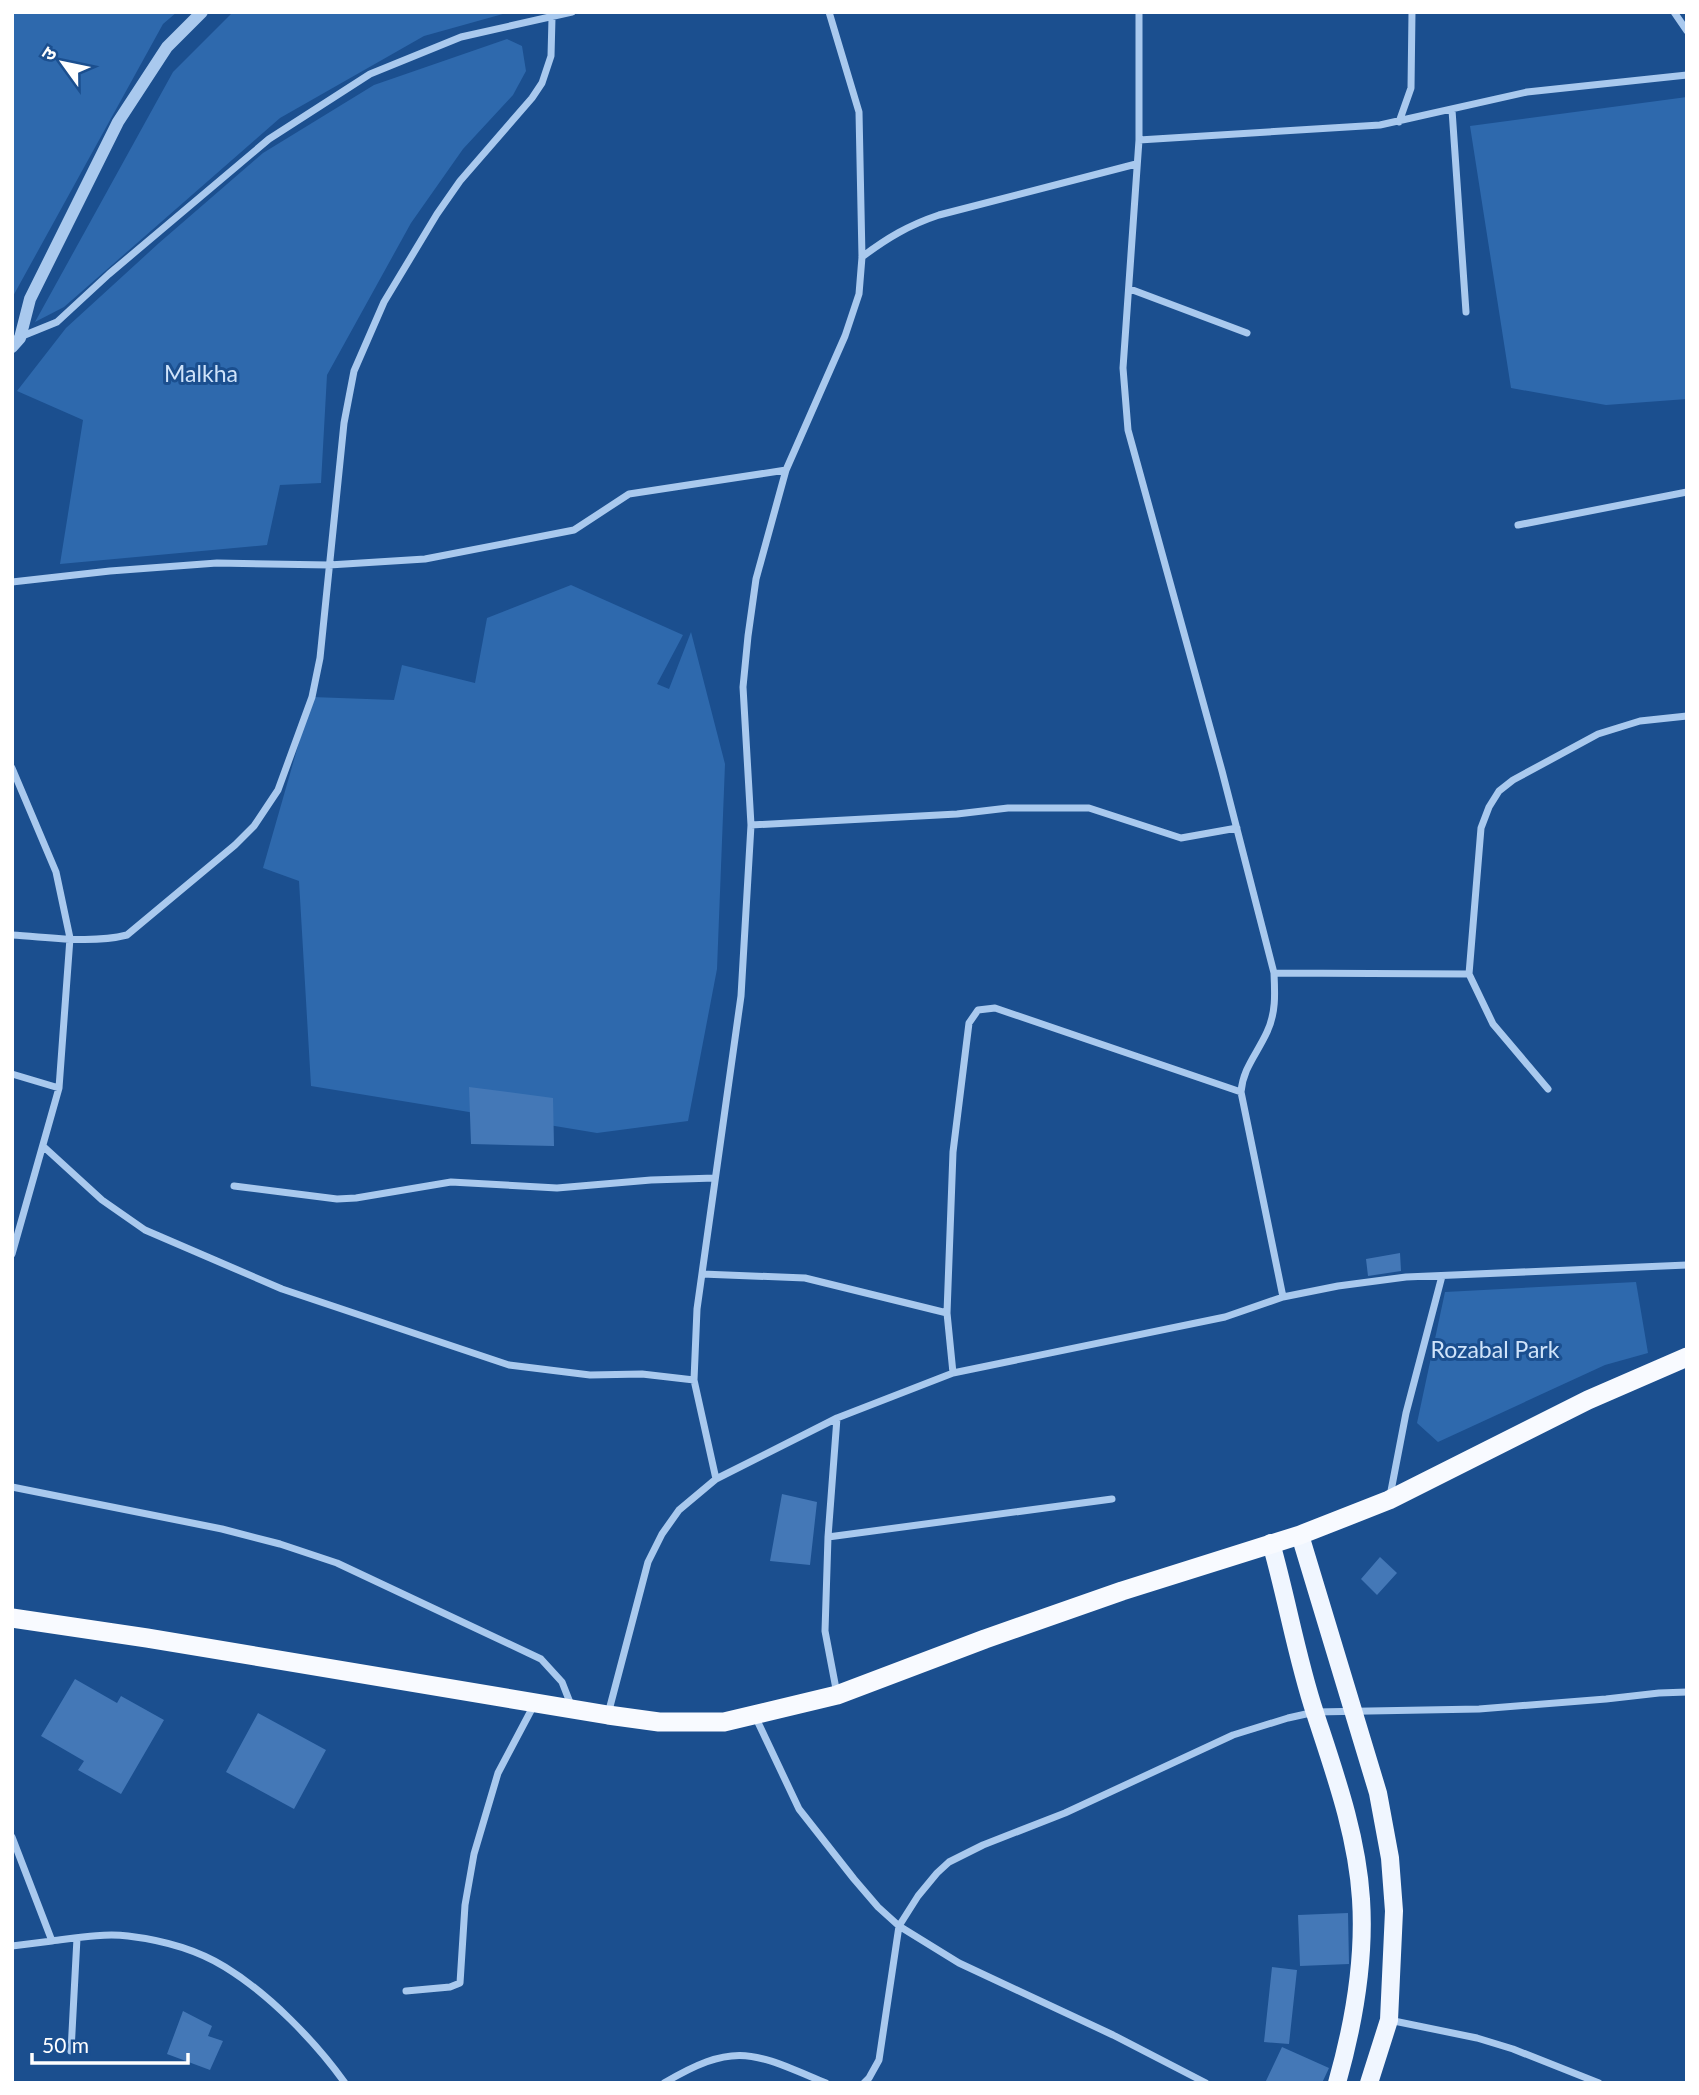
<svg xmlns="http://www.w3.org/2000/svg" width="1699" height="2095" font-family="Lato,'Noto Sans Devanagari',sans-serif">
  <rect width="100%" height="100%" fill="#1b4f8f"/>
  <path fill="#2e69ad" d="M 12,12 L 177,12 L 163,24 L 12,298 Z
    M 233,12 L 510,12 L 424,36 L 280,118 L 64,307 L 35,322 L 173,72 Z
    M 507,39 L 522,46 L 526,71 L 513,95 L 463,149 L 411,223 L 327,375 L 321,483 L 280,485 L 267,545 L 60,564 L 83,420 L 17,391 L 66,328 L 159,243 L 263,153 L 374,85 Z
    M 1687,97 L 1687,399 L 1606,405 L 1511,388 L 1470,126 Z
    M 571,585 L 683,635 L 657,684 L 669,689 L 691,632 L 725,764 L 717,969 L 688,1121 L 597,1133 L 311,1086 L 299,881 L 263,868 L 312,697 L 394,700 L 402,665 L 475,683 L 487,618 Z
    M 1636,1282 L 1648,1353 L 1605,1365 L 1438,1442 L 1417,1423 L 1445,1292 Z"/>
  <path fill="#4478b7" d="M 469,1087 L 553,1098 L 554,1146 L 471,1144 Z
    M 1400,1253 L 1401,1271 L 1368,1276 L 1366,1259 Z
    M 782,1494 L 817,1502 L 810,1565 L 770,1561 Z
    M 1380,1557 L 1397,1573 L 1377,1595 L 1361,1579 Z
    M 75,1679 L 117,1703 L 121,1696 L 164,1720 L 121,1794 L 78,1770 L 84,1761 L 41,1736 Z
    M 258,1713 L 326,1750 L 294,1809 L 226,1772 Z
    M 1348,1913 L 1349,1964 L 1300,1966 L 1298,1915 Z
    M 1272,1967 L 1297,1970 L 1289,2044 L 1264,2042 Z
    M 183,2011 L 212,2026 L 208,2036 L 223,2041 L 210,2070 L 167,2054 Z
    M 1282,2047 L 1329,2068 L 1322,2083 L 1265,2083 Z"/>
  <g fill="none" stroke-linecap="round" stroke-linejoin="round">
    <path stroke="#a9c9ee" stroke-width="7" d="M 1139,12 L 1139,140 L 1123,368 L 1128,430 L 1222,771 L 1274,973 C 1275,994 1276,1013 1267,1032 C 1257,1054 1243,1068 1241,1092 L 1283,1297
      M 1674,12 L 1687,31
      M 1452,110 L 1466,312
      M 1399,122 L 1411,88 L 1412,12
      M 1139,140 L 1380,125 L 1527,92 L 1687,75
      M 862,257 C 887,238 909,225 939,215 L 1136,164
      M 1130,289 L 1247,333
      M 20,337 L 57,322 L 109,274 L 269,139 L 370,74 L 461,37 L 572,12
      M 1518,525 L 1687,492
      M 12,582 L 110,571 L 217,563 L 329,565 L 425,559 L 574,530 L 629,494 L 786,470
      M 12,768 L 56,872 L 70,938 L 59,1088 L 12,1254
      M 751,825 L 957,814 L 1008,808 L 1089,808 L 1181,838 L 1237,828
      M 12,935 C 49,937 91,944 127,935 L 235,845 L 254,826 L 278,790 L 312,697 L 320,658 L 344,423 L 354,371 L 384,302 L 437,214 L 460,181 L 532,98 L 542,83 L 551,56 L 552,18
      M 1274,973 L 1469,974
      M 12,1074 L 59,1088
      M 1548,1089 L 1493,1024 L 1469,974 L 1481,828 L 1489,807 L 1499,791 L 1513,780 L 1598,734 L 1640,721 L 1687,716
      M 44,1147 L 102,1200 L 145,1230 L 282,1289 L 509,1365 L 590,1375 L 642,1374 L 694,1380
      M 234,1186 L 337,1199 L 356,1198 L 451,1182 L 557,1188 L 651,1180 L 715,1178
      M 702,1274 L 805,1278 L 947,1313
      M 953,1373 L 947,1313 L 953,1152 L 969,1023 L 978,1010 L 995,1008 L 1241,1092
      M 837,1418 L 828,1537 L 825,1631 L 837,1694
      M 716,1479 L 694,1380 L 697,1309 L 741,996 L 751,825 L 743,687 L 748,636 L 756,579 L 786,470 L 845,336 L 859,294 L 862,257 L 859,112 L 829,12
      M 12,1487 L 222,1529 L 280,1544 L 337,1563 L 541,1659 L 562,1682 L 571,1705
      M 1390,1496 L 1406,1413 L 1442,1276
      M 828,1537 L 1112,1499
      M 608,1714 L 648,1562 L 662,1534 L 679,1510 L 716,1479 L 837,1418 L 953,1373 L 1225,1317 L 1283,1297 L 1338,1286 L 1406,1277 L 1687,1265
      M 755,1716 L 799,1809 L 854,1879 L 878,1907 L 899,1926 L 959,1963 L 1113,2035 L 1206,2083
      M 12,1837 L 52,1941 C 76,1938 103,1933 128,1936 C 161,1940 196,1949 225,1967 C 269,1994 315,2041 345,2083
      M 12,1946 L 52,1941
      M 406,1991 L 450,1987 L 460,1983 L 465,1905 L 474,1854 L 498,1773 L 535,1703
      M 1389,2020 L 1477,2038 L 1513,2049 L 1599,2083
      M 71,2051 L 77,1938
      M 664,2083 C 737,2040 753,2053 826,2083
      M 864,2083 L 869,2078 L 879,2060 L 899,1926 L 918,1896 L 937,1873 L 949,1862 L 983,1845 L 1065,1813 L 1233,1735 L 1288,1718 L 1315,1712 L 1479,1709 L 1606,1699 L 1659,1693 L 1687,1692"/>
    <path stroke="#a9c9ee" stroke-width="12" d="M 12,347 L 20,338 L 30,299 L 118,122 L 167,47 L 202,12"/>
    <path stroke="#f0f6ff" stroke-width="18" d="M 1300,1535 L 1378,1793 L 1390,1858 L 1394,1911 L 1389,2020 L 1369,2083
      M 1271,1543 C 1287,1599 1297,1659 1315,1713 C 1335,1774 1357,1835 1361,1899 C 1365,1961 1354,2023 1337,2083"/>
    <path stroke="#f8faff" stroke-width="19" d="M 12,1618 L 147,1638 L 608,1715 L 659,1722 L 724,1722 L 837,1695 L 985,1639 L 1122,1591 L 1300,1535 L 1389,1500 L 1588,1400 L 1687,1357"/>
  </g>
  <g text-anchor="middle" stroke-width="6" stroke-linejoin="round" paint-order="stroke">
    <g font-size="23" fill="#cfe3fa" stroke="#1b4f8f">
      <text x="201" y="382">Malkha</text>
      <text x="1495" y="1358">Rozabal Park</text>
    </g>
  </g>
  <rect width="1699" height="2095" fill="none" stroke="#ffffff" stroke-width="28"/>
  <g transform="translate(63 63) rotate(303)" stroke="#1b4f8f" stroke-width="5" paint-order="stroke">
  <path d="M0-5L12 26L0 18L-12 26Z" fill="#ffffff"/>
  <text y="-10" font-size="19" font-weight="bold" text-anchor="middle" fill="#ffffff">उ</text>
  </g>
  <path d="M32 2053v10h156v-10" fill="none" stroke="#ffffff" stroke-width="3.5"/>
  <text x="42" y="2053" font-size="21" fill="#ffffff" stroke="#1b4f8f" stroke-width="5" paint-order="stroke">50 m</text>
</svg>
